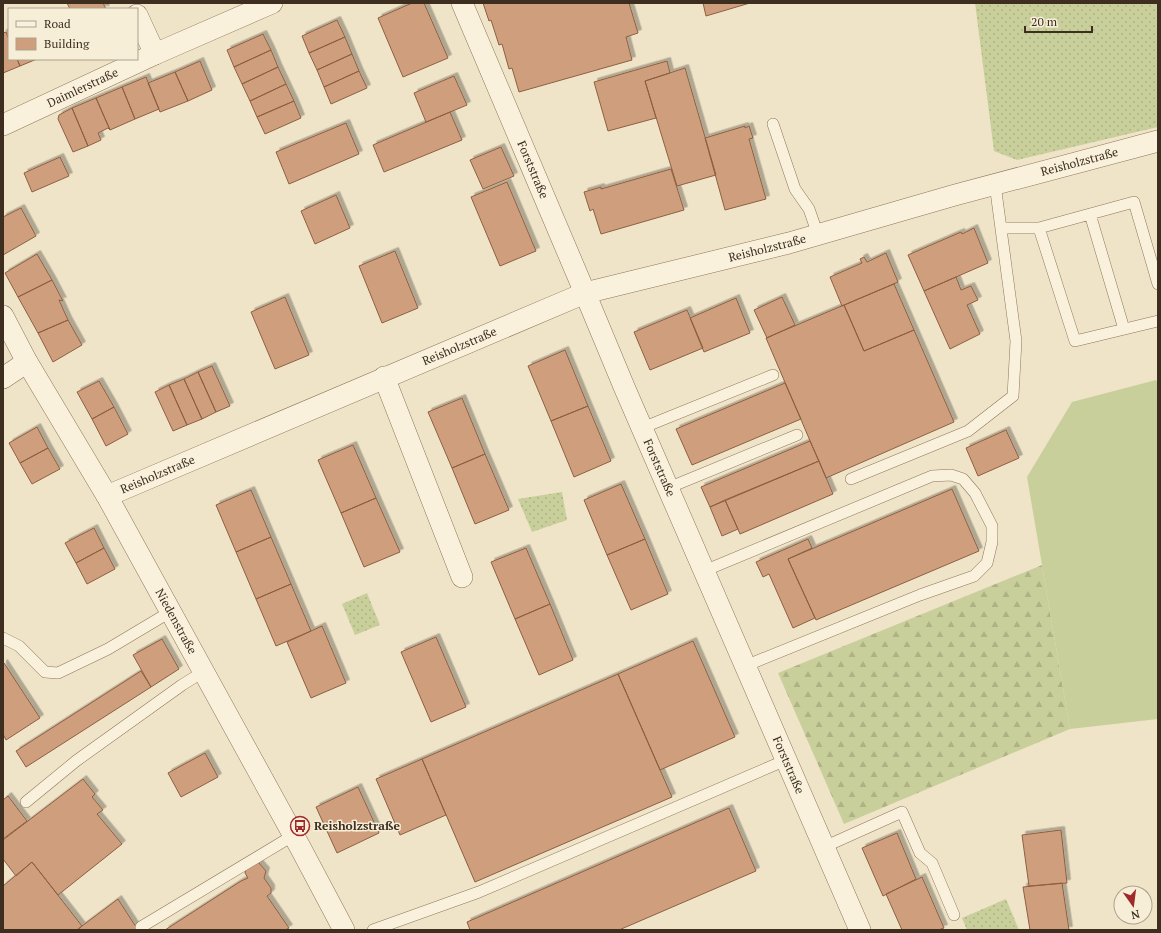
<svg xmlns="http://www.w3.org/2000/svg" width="1161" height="933" font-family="'PT Serif',serif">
  <defs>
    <pattern id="grass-dots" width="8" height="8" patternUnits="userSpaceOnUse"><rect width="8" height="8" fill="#c9cf9b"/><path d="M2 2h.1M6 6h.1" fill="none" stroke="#aeb285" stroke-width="1.8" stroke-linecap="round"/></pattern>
    <pattern id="forest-firs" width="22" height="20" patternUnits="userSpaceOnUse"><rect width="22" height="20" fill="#c9cf9b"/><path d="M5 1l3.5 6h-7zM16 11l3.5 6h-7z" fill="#aeb285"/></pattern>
    <filter id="shadow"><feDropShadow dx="3.5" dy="-3.5" stdDeviation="0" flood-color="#0004"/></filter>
  </defs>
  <rect width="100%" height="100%" fill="#f0e4c8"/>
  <path fill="url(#grass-dots)" d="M 975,3 L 1158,3 L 1158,127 L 1017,160 L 994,151 Z
    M 562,492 L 567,520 L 532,532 L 518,499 Z
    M 367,593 L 380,625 L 355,635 L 342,604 Z
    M 1006,899 L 1019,930 L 967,930 L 962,918 Z"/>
  <path fill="url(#forest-firs)" d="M 1042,565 L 1070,729 L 844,824 L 778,673 Z"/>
  <path fill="#c9cf9b" d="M 1156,380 L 1158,383 L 1158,719 L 1070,729 L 1027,477 L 1072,402 Z"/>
  <path fill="#cf9f7d" stroke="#8d5f41" filter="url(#shadow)" d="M 67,3 L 103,3 L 106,9 L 70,9 Z
    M 412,3 L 424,3 L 448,58 L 403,77 L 378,18 Z
    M 483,3 L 629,3 L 638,33 L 626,37 L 632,60 L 519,92 L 512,68 L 509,69 L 502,44 L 499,45 L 491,20 L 489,21 Z
    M 703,3 L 750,3 L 706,16 Z
    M 337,20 L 345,37 L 309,53 L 302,36 Z
    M 6,32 L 9,40 L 9,59 L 17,59 L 20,66 L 3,73 L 3,33 Z
    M 263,34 L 271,50 L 234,67 L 227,50 Z
    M 345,37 L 352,54 L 317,70 L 309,53 Z
    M 271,50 L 278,67 L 242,84 L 234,67 Z
    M 352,54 L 359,71 L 324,87 L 317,70 Z
    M 17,59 L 37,59 L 20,66 Z
    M 200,61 L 212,90 L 188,101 L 175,72 Z
    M 667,61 L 670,73 L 645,81 L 656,118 L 608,131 L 594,82 Z
    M 278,67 L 286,84 L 250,101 L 242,84 Z
    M 685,68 L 716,175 L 677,186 L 645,81 Z
    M 359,71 L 367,88 L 331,104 L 324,87 Z
    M 175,72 L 188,101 L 160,112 L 148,83 Z
    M 454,76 L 467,105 L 426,122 L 414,93 Z
    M 146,77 L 159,109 L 135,119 L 122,87 Z
    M 286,84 L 294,101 L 257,117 L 250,101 Z
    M 122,87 L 135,119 L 110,130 L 96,98 Z
    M 96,98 L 110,130 L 108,128 L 98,133 L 101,140 L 88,146 L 72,108 Z
    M 294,101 L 301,118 L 265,134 L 257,117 Z
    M 72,108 L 88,146 L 73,152 L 58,119 L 59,115 Z
    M 450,112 L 462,140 L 384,172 L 373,145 Z
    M 346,123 L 359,154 L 289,184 L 276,152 Z
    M 745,126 L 745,128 L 749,126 L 753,138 L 749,139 L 766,199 L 725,210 L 705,138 Z
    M 501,147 L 514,176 L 483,189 L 470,160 Z
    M 60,157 L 69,176 L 32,192 L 24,173 Z
    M 671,169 L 684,210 L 601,234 L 593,209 L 590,211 L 584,192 L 601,187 L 601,189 Z
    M 507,182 L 536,251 L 500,266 L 471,197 Z
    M 336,195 L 350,228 L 315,244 L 301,211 Z
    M 21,208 L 36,236 L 3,255 L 3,217 Z
    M 974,228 L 988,263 L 924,291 L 908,255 L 961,232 L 962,234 Z
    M 395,251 L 418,308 L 382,323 L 359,266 Z
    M 886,253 L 898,282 L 842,306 L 830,277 L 862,263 L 860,259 L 864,257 L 867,262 Z
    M 37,254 L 52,280 L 18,297 L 5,273 Z
    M 956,277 L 961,290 L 971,286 L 978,300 L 967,305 L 980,334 L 950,349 L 924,291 Z
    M 52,280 L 63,301 L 59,300 L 68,320 L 38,333 L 18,297 Z
    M 894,284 L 914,330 L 864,351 L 844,305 Z
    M 285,297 L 309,355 L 275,369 L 251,312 Z
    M 782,297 L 795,325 L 767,338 L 754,310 Z
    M 736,298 L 750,333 L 704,352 L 690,318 Z
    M 844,305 L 864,351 L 914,330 L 954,422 L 826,478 L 766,338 Z
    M 687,310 L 703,348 L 650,370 L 634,332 Z
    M 68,320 L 82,345 L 53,362 L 38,333 Z
    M 565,350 L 588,406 L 551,421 L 528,366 Z
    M 212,366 L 230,406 L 216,412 L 198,372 Z
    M 198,372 L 216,412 L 202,419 L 184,379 Z
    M 184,379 L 202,419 L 187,425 L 169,385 Z
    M 99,381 L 114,407 L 92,419 L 77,392 Z
    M 785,383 L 801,419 L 692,465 L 676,429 Z
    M 169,385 L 187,425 L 173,431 L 155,392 Z
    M 462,398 L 485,454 L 452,468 L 428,412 Z
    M 588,406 L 611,461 L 574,477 L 551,421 Z
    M 114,407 L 128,434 L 106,446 L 92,419 Z
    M 37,427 L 48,448 L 20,463 L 9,443 Z
    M 1006,430 L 1019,458 L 978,476 L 966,448 Z
    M 810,441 L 819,461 L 710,507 L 701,487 Z
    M 353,445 L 376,498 L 341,513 L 318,460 Z
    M 48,448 L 60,469 L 32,484 L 20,463 Z
    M 485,454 L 509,510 L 475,524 L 452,468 Z
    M 819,461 L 833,494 L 740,534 L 725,500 Z
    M 621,484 L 645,539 L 607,555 L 584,500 Z
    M 952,489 L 979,551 L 816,620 L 788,559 Z
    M 251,490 L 271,537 L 236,552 L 216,505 Z
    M 376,498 L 400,552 L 364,567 L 341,513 Z
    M 725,500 L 738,529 L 722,536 L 710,507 Z
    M 94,528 L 104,548 L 76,563 L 65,543 Z
    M 271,537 L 291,584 L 256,599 L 236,552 Z
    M 645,539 L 668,594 L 631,610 L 607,555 Z
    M 808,539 L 812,548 L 788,559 L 815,618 L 793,628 L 769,574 L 763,577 L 756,562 Z
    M 104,548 L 115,569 L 87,584 L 76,563 Z
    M 526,548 L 550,604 L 515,619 L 491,562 Z
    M 291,584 L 311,631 L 276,646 L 256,599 Z
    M 550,604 L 573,660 L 539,675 L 515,619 Z
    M 322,626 L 346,683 L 311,698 L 287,642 Z
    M 436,637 L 466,707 L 431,722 L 401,652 Z
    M 162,639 L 179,669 L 151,687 L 133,655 Z
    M 693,641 L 735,737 L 660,770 L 618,674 Z
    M 4,663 L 40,718 L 6,740 L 3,734 L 3,664 Z
    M 141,671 L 151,687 L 26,767 L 16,751 Z
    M 618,674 L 672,797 L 475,882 L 422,759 Z
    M 205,753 L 218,777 L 181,797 L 168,773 Z
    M 422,759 L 446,815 L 400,835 L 376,779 Z
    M 83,779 L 95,794 L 92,797 L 103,810 L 97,814 L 122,844 L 58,895 L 32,862 L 16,876 L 3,859 L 3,840 Z
    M 358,787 L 379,833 L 337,853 L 316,807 Z
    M 8,796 L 27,821 L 3,839 L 3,800 Z
    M 729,808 L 756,871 L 619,930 L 470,930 L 467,922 Z
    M 1061,830 L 1067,883 L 1029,886 L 1022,835 Z
    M 897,833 L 916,879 L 883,896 L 862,848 Z
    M 32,862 L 82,926 L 77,930 L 3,930 L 3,886 Z
    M 258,862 L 266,871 L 264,878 L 271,888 L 271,893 L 267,896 L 289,928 L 285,930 L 165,930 L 241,881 L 248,878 L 245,873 L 246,869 Z
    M 922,877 L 944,928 L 938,930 L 902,930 L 886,894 Z
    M 1062,883 L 1069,930 L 1030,930 L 1023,887 Z
    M 118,899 L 138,930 L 77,930 L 82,926 Z"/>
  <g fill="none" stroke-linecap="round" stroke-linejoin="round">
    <g stroke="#8d765c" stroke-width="12">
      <path id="service" d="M 773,124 L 795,189 L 809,209 L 818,235
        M 1090,214 L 1124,329
        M 1001,228 L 1039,228
        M 1158,284 L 1134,202 L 1039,228 L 1075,341 L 1158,321
        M 642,428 L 773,375
        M 851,479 L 968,431 L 1013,396 L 1016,341 L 995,184
        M 668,488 L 797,435
        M 704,571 L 932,476 L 951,475 L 963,479 L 975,493 L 992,526 L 992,542 L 987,563 L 974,576 L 920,595 L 745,666
        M 3,638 L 19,646 L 45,672 L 58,673 L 108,649 L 170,612
        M 26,802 L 76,761 L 182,685 L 203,672
        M 824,847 L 902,812 L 920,853 L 932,863 L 954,915
        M 141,927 L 294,835
        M 373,930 L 479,892 L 786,760"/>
    </g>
    <g stroke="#8d765c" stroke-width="22">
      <g id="minor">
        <path id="s1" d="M 462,3 L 585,293 L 625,389 L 860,930"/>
        <path d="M 137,15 L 155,54"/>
        <path id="s2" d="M 3,125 L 155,54 L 272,3"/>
        <path id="s3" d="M 3,316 L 27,362 L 107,496 L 300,847 L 344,930"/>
        <path d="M 384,377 L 462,577"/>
        <path d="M 3,378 L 27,362"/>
        <path id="s4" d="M 107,496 L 585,293 L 789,243 L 955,195 L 1158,141"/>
      </g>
    </g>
    <use href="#service" stroke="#faf1dc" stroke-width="11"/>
    <use href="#minor" stroke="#faf1dc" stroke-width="21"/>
  </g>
  <defs>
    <g id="bus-ring" transform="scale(1)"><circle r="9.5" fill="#f7eed8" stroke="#9e2a2b" stroke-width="1.5"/><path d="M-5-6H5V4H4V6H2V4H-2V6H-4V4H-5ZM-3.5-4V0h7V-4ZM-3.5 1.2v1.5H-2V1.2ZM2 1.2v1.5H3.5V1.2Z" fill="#9e2a2b"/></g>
  </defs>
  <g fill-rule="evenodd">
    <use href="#bus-ring" x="300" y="826"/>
  </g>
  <g text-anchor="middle" stroke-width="3" stroke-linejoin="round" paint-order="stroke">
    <g font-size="12" fill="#3d2e20" stroke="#f7eed8">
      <text dy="4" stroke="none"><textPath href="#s2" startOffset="88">Daimlerstraße</textPath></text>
      <text dy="4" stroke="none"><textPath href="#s4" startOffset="1031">Reisholzstraße</textPath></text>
      <text dy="4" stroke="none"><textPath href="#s1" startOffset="181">Forststraße</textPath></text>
      <text dy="4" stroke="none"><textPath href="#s4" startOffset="707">Reisholzstraße</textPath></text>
      <text dy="4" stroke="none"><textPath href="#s4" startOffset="383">Reisholzstraße</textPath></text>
      <text dy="4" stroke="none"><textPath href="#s1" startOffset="505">Forststraße</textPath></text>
      <text dy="4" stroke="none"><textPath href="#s4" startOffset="55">Reisholzstraße</textPath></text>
      <text dy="4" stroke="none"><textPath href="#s3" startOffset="351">Niedenstraße</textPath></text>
      <text dy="4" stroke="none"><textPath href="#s1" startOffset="829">Forststraße</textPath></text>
    </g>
    <g font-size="12" font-weight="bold" fill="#3d2e20" stroke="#f7eed8" text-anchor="start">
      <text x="314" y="830">Reisholzstraße</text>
    </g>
  </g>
  <rect width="1161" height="933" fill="none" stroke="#3d2e20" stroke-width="8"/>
  <rect x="8" y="8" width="130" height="52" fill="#f7eed8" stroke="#ada18e"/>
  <rect x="16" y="21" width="20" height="6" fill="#faf1dc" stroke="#ada18e"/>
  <text x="44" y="28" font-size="12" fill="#3d2e20">Road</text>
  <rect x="16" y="38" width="20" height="12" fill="#cf9f7d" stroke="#ada18e"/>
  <text x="44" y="48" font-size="12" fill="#3d2e20">Building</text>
  <g transform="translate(1133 905) rotate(166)"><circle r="19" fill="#f7eed8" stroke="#ada18e"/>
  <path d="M0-3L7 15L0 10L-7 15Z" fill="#9e2a2b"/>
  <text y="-6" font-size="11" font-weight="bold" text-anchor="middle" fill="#3d2e20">N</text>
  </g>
  <path d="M1025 26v6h67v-6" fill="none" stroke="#3d2e20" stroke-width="2"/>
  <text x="1031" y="26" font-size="12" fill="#3d2e20" stroke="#f7eed8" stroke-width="3" paint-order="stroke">20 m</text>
</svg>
